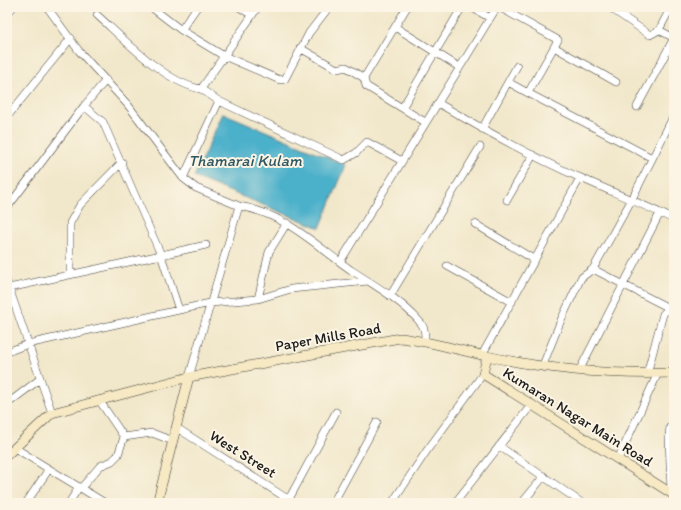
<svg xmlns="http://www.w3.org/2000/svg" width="681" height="510" font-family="Itim,sans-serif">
  <rect width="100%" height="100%" fill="#fcf5e5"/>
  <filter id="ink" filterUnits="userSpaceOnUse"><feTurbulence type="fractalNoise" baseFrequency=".025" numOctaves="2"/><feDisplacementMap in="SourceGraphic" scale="8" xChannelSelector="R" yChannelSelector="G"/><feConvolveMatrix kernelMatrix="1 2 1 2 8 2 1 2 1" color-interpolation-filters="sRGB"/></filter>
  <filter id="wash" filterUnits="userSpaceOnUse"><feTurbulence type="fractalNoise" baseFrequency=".012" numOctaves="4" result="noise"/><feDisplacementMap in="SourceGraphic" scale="16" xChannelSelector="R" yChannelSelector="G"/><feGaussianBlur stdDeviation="0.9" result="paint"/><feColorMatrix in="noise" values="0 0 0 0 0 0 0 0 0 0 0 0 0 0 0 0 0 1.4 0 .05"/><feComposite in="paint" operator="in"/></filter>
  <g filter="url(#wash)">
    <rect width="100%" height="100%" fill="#f1e7ca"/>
    <path fill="#4bb0ca" stroke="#346673" d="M 223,113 L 346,165 L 320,228 L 194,177 Z"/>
  </g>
  <g filter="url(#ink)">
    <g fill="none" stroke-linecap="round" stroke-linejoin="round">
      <g stroke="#3c3a36" stroke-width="8">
        <path id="street" d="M 47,7 L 79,51 L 128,105 L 183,178
          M 151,7 L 181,30
          M 239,7 L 252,15
          M 258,7 L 224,56 L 280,80 L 285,79 L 309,33 L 329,7
          M 407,7 L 364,78 L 366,86 L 425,122
          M 471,7 L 490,18
          M 497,7 L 438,103 C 484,130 532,157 581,178 C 612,192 643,204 673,219
          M 609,7 L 650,35 L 659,30 L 671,7
          M 7,14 L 13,7
          M 97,15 C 124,39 165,83 201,89
          M 395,27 L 459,67
          M 659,30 L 674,38
          M 554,47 L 616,82
          M 300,48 L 337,69 L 346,67 L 364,78
          M 508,82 L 517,66
          M 528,93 L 652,158
          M 219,101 L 344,160 L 356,153 L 367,142 L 402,161
          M 84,106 L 106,80
          M 637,107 L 674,38
          M 402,108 L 462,7
          M 7,117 L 71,38
          M 482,129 L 508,82 L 528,93 L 558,40 L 499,7
          M 507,200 L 533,155
          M 239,206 C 284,213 315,245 351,270 C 374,285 401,300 419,321 C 425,327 425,333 425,340
          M 7,208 L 84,106 L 103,122 L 161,255 L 9,288
          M 475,224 L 535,260
          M 340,262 L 438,103
          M 447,266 L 512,302
          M 593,269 L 669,308
          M 70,274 L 70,223 L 80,205 L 122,162
          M 7,282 L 52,413
          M 390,296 L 480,147
          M 258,299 L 269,252 L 287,223
          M 179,310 L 161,255 L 206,245
          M 7,352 L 28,344 L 210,303 L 258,299 L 291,289 L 368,281
          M 482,355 L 580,178
          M 543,365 L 561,320 L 581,278 L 593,269 L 632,199 L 674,115
          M 579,371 L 660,213
          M 647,374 L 663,314 L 672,305 L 674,301
          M 189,377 L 239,206 L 196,188 L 183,178 L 219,101 L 201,89 L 224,56 L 181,30 L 197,7
          M 99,400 L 124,437 L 152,433 L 173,441
          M 7,404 L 40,379
          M 177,428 L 294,503
          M 499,446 L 582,503
          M 15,448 L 49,469 L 26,503
          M 618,459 L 658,373
          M 49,469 L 79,487 L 69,503
          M 79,487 L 105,503
          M 81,488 L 100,466 L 112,461 L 118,455 L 124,437
          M 671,491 L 669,436 L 670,427 L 674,424
          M 289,499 L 336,412
          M 333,503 L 377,422
          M 392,503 L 428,449 L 483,374
          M 455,503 L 532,404
          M 522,503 L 544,476"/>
      </g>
      <g stroke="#3c3a36" stroke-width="10">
        <path id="secondary" d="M 487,356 L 483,374 L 674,495
          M 7,455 L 52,413 L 189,377 L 400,338 C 430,341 457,350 487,356 C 548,370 611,375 674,373
          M 157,503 L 189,377"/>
      </g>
      <use href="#street" stroke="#fff" stroke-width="7"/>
      <use href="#secondary" stroke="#f6e9c3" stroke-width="9"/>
    </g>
  </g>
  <g text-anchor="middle" stroke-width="4" stroke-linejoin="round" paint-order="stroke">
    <g font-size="15" fill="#1c1c1c" stroke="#fcf5e5">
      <text transform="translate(328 337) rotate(-10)" y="5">Paper Mills Road</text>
      <text transform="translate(578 417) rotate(32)" y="5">Kumaran Nagar Main Road</text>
      <text transform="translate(243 454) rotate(32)" y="5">West Street</text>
    </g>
    <g font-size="16" font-style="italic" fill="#2f5762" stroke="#fcf5e5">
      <text x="245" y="166">Thamarai Kulam</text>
    </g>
  </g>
  <rect width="681" height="510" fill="none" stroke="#fcf5e5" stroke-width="24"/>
</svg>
